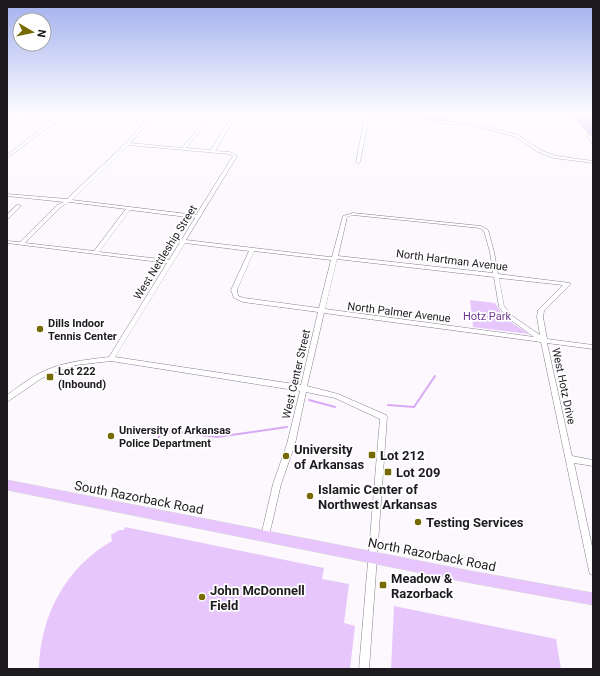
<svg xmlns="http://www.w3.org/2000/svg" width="600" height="676" font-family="Roboto,sans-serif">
  <rect width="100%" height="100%" fill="#fcf8fe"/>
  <path fill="#e6c6fb" d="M 470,300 L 495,303 C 503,318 515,325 529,334 L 473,327 Z
    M 125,527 L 324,568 L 322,579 L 349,584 L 344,623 L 355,626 L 350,669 L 39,669 C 40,616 66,567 112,541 L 111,535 L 119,530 L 124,530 Z
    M 394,606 L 556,639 L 561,669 L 391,669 Z"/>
  <path fill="#d6a5f4" d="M 372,114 L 449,114 L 449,121 L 371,115 Z
    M 569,114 L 593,114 L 593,138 Z"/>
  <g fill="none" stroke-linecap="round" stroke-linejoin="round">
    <path stroke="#d9a9f7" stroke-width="2" d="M 309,400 L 335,407
      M 388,405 L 414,407 L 435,376
      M 158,438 L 162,433 L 170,431 L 217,437 L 287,427"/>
    <g stroke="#887f8d" stroke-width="1">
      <path id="minor" d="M 60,114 L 64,114 L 54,123 L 7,158 L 7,155 L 49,123 L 18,120 L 7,127 L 7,124 L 14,120 L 7,119 L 7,117 L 51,121 Z
        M 152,114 L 156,114 L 130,143 L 182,148 L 202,124 L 207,114 L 211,114 L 204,125 L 186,148 L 211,150 L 233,114 L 237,114 L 215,151 L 230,152 L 237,156 L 186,240 L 330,257 L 332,257 L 343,216 L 353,213 L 481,226 L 488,230 L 494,252 L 498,274 L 570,283 L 571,284 L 544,311 L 543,317 L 547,339 L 593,345 L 593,349 L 547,343 L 572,456 L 593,460 L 593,466 L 574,463 L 593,551 L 593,575 L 590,574 L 589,571 L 541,342 L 324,313 L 307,386 L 338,394 L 386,415 L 387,417 L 369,669 L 359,669 L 380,419 L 335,398 L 306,392 L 295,444 L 281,484 L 269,536 L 268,539 L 265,540 L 262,539 L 261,536 L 273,484 L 287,444 L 300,391 L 111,361 L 76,365 L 61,370 L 42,378 L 7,402 L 7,395 C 17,388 27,380 38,374 C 60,362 85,360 109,357 L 167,263 L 7,243 L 7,241 L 20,242 L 57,205 L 64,202 L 7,196 L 7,194 L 67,199 L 126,143 ZM 128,145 L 229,154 L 233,156 L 196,215 L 72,200 ZM 69,202 L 126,209 L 94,251 L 25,243 L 61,207 ZM 130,210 L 195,218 L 169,260 L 99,252 ZM 353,215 L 480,228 L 484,231 L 490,252 L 493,273 L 338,256 L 347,217 ZM 185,243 L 249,251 L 231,290 L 234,298 L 243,302 L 318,312 L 301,385 L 115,357 ZM 254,251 L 331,260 L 319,308 L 244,298 L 238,296 L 237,290 ZM 337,259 L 494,277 L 499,307 L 507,317 L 534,337 L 325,309 ZM 499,278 L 563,285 L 538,310 L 537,317 L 540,335 L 511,315 L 504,306 Z
        M 337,114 L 355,114 L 476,124 L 518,135 L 540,150 L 556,156 L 593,161 L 593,163 L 554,158 L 538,152 L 516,137 L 476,126 L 369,117 L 360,162 L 358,163 L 356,162 L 365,117 Z
        M 588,134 L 591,135 L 593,139 L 593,143 L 592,143 L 587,135 Z
        M 17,205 L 19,205 L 21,206 L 9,218 L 7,218 L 7,215 Z"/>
    </g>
    <g stroke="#d6d6d7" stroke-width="1">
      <path id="major" d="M 7,480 L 471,571 L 593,593 L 593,605 L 471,583 L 7,490 Z"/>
    </g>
    <use href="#minor" fill="#fff" fill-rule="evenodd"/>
    <use href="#major" fill="#e8c5fd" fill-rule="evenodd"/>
  </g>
  <linearGradient id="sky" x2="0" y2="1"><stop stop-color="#a2b0ee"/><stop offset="0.55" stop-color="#fefcff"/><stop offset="1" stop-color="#fefcff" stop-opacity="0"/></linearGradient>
  <rect width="600" height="209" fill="url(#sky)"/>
  <g fill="#766a02" stroke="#fff" stroke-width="1.5">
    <circle cx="40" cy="329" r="4"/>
    <rect x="46" y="373" width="8" height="8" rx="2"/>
    <circle cx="111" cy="436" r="4"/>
    <rect x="368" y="451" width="8" height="8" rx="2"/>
    <circle cx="286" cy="456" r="4"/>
    <rect x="384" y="468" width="8" height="8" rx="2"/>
    <circle cx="310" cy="496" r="4"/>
    <circle cx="418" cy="522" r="4"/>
    <rect x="379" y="581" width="8" height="8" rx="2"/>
    <circle cx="202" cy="597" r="4"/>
  </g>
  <g text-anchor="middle" stroke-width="3.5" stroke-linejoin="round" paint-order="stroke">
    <g font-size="11" fill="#1e1b20" stroke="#fff">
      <text transform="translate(165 252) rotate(-58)" y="4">West Nettleship Street</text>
      <text transform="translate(452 260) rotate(7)" y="4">North Hartman Avenue</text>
      <text transform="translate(399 312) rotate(7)" y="4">North Palmer Avenue</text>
      <text transform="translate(296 374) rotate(-77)" y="4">West Center Street</text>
      <text transform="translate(564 386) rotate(78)" y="4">West Hotz Drive</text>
    </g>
    <g font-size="11" fill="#713690" stroke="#fff">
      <text x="487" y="320">Hotz Park</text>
    </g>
    <g font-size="11" font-weight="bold" fill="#1e1b20" stroke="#fff" text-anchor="start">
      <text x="48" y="327">Dills Indoor<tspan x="48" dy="13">Tennis Center</tspan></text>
      <text x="58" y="375">Lot 222<tspan x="58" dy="13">(Inbound)</tspan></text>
      <text x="119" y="434">University of Arkansas<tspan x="119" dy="13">Police Department</tspan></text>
    </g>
    <g font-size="13" font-weight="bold" fill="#1e1b20" stroke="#fff" text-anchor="start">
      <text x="294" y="454">University<tspan x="294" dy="15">of Arkansas</tspan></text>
      <text x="380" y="460">Lot 212</text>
      <text x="396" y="477">Lot 209</text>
      <text x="318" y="494">Islamic Center of<tspan x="318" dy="15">Northwest Arkansas</tspan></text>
      <text x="426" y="527">Testing Services</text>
      <text x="391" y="583">Meadow &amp;<tspan x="391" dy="15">Razorback</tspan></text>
      <text x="210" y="595">John McDonnell<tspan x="210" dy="15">Field</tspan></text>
    </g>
    <g font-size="13" fill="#1e1b20" stroke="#fff">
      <text transform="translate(139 497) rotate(11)" y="5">South Razorback Road</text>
      <text transform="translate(432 554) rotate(11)" y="5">North Razorback Road</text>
    </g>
  </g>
  <rect width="600" height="676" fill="none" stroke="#1e1b20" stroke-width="16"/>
  <g transform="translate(32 32) rotate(99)"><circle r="19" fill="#ffffff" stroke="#a5a4a6"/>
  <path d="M0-3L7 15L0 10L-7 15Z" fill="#766a02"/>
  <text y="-6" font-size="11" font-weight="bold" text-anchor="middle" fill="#1e1b20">N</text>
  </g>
</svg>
